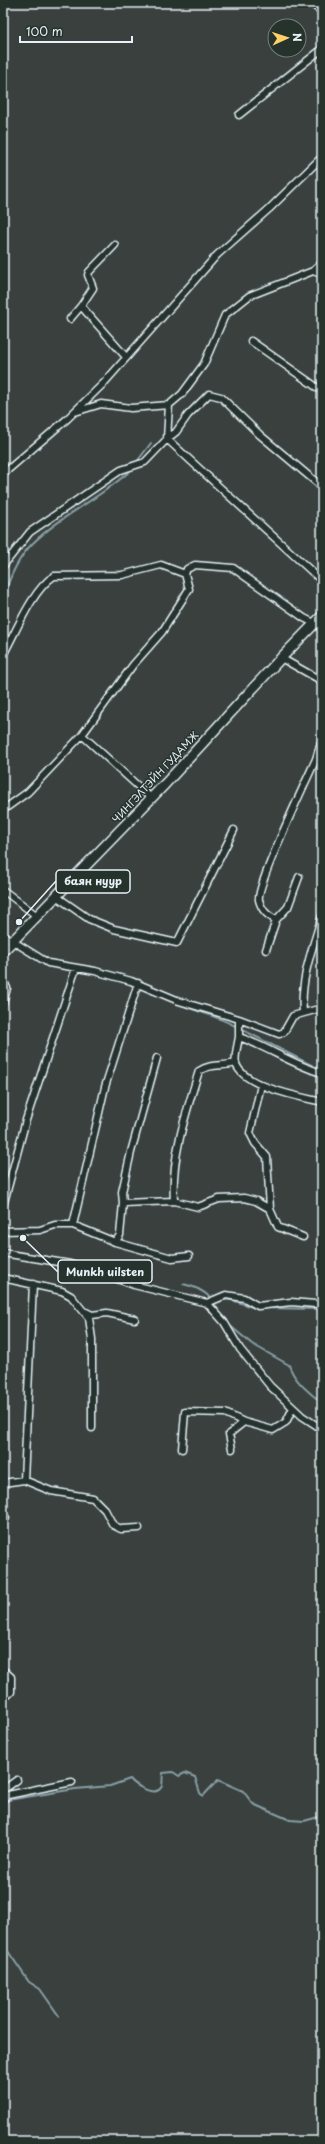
<svg xmlns="http://www.w3.org/2000/svg" width="325" height="2144" font-family="'Playpen Sans',sans-serif">
  <rect width="100%" height="100%" fill="#39403e"/>
  <filter id="ink" filterUnits="userSpaceOnUse"><feTurbulence type="fractalNoise" baseFrequency=".025" numOctaves="2"/><feDisplacementMap in="SourceGraphic" scale="8" xChannelSelector="R" yChannelSelector="G"/><feConvolveMatrix kernelMatrix="1 2 1 2 8 2 1 2 1" color-interpolation-filters="sRGB"/></filter>
  <g filter="url(#ink)">
    <g fill="none" stroke-linecap="round" stroke-linejoin="round">
      <path stroke="#889fa5" stroke-width="2" d="M 136,463 L 151,443
        M 3,598 C 9,579 18,558 32,544 C 61,515 101,498 131,470
        M 177,1003 C 197,1012 218,1016 237,1027
        M 241,1029 L 317,1068
        M 183,1284 C 195,1287 203,1290 212,1299
        M 214,1303 L 222,1316
        M 214,1304 C 230,1293 241,1306 257,1308
        M 261,1308 L 322,1309
        M 228,1324 L 252,1344 L 289,1365 C 294,1381 309,1392 322,1403
        M 3,1805 L 8,1800 L 75,1789 L 110,1786 L 130,1779 C 135,1785 156,1799 162,1786 C 163,1782 162,1777 163,1773 L 173,1772 L 179,1776 L 185,1773 L 195,1777 L 200,1793 L 203,1796 L 218,1780 L 243,1791 L 253,1804 L 290,1820 L 304,1821 L 322,1816
        M 3,1944 L 29,1982 L 40,1989 L 59,2016"/>
      <g stroke="#e8f1f8" stroke-width="9">
        <path id="minor" d="M 312,3 L 322,13
          M 239,115 L 322,49
          M 115,245 L 89,272 L 88,275 L 93,288 L 81,306 L 126,357
          M 313,271 L 322,274
          M 70,319 L 81,306
          M 251,341 L 322,391
          M 169,405 L 167,439 L 322,581
          M 75,412 L 101,404 L 131,408 L 169,405 L 182,394 L 204,364 L 225,315 L 249,296 L 313,271 L 322,263
          M 3,474 L 67,419 L 104,383 L 217,255 L 269,209 L 322,157
          M 3,566 L 30,532 L 121,470 L 145,462 L 167,439 L 176,432 L 188,415 L 209,394 L 221,397 L 260,435 L 322,487
          M 322,572 L 322,577
          M 185,574 L 187,569 L 195,565 L 233,568 L 304,618 L 322,627
          M 3,655 C 16,632 32,590 54,576 L 122,575 L 161,565 L 185,574 L 189,589 L 162,632 L 133,665 L 82,735 L 28,792 L 3,810
          M 281,658 L 322,681
          M 82,735 L 151,798
          M 3,890 L 37,916
          M 56,896 L 89,919 L 114,929 L 177,943 L 234,830
          M 276,920 C 267,915 262,911 259,900 C 256,886 307,779 316,759 L 322,739
          M 3,935 L 48,963 L 95,971 L 131,981 L 179,1001 L 239,1019 L 279,1034 L 284,1032 L 293,1016 L 322,1008
          M 266,950 L 276,920 L 288,907 L 299,877
          M 3,980 L 7,988 L 3,1003
          M 303,1012 C 300,979 313,947 322,916
          M 239,1019 L 239,1037 C 268,1047 293,1065 322,1073
          M 239,1037 C 238,1044 234,1057 236,1064 C 244,1087 301,1097 322,1102
          M 261,1085 L 250,1133 L 255,1143 L 267,1157 L 270,1209 L 278,1227 L 303,1237
          M 174,1201 C 171,1157 186,1113 199,1071 C 212,1063 221,1067 236,1063
          M 123,1203 L 122,1192 L 131,1152 L 157,1058
          M 3,1206 L 26,1120 L 76,968
          M 73,1225 L 105,1087 L 138,983
          M 3,1231 L 40,1230 L 55,1225 L 73,1225 L 115,1242 L 120,1235 L 123,1203 L 174,1201 L 198,1207 L 219,1199 L 244,1198 L 256,1201 L 270,1209
          M 115,1242 L 172,1258 L 189,1256
          M 3,1253 L 70,1264 L 101,1273 L 134,1285 L 207,1303 L 224,1322 L 240,1349 L 270,1386 L 302,1416 L 322,1429
          M 3,1278 L 62,1291 L 71,1296 L 89,1318 L 92,1339 L 92,1428
          M 207,1303 L 226,1295 L 244,1298 L 258,1306 L 291,1302 L 315,1304
          M 86,1312 L 92,1315 L 107,1313 L 135,1319
          M 182,1449 L 185,1412 L 225,1413 L 244,1422
          M 232,1449 L 229,1434 L 244,1422 L 273,1430 L 286,1422 L 293,1408
          M 24,1480 L 33,1284
          M 3,1483 L 24,1480 L 51,1491 L 93,1498 L 105,1510 L 113,1525 L 121,1529 L 139,1528
          M 3,1516 L 6,1518
          M 3,1670 L 11,1677 L 11,1692 L 3,1699
          M 3,1790 L 17,1780
          M 3,1799 L 8,1795 L 72,1782"/>
      </g>
      <g stroke="#e8f1f8" stroke-width="12">
        <path id="secondary" d="M 3,951 L 165,784 L 281,658 L 322,616"/>
      </g>
      <use href="#minor" stroke="#26332d" stroke-width="6"/>
      <use href="#secondary" stroke="#26332d" stroke-width="9"/>
    </g>
  </g>
  <g text-anchor="middle" stroke-width="3" stroke-linejoin="round" paint-order="stroke">
    <g font-size="10" fill="#e8f1f8" stroke="#26332d">
      <text transform="translate(155 777) rotate(-47)" y="4">ЧИНГЭЛТЭЙН ГУДАМЖ</text>
    </g>
  </g>
  <path fill="none" stroke="#e8f1f8" stroke-width="1.5" d="M19 922L56 881M23 1238L58 1272"/>
  <g fill="#e8f1f8" stroke="#26332d" stroke-width="1.5">
    <circle cx="19" cy="922" r="4"/>
    <circle cx="23" cy="1238" r="4"/>
  </g>
  <g fill="#26332d" stroke="#e8f1f8" stroke-width="1.5">
    <rect x="56" y="870" width="74" height="23" rx="4"/>
    <rect x="58" y="1260" width="94" height="23" rx="4"/>
  </g>
  <g font-size="11" text-anchor="middle" font-weight="bold" fill="#e8f1f8">
    <text x="93" y="885">баян нуур</text>
    <text x="105" y="1276">Munkh uilsten</text>
  </g>
  <rect width="325" height="2144" fill="none" stroke="#26332d" stroke-width="16"/>
  <rect x="8" y="8" width="309" height="2128" fill="none" stroke="#e8f1f8" stroke-width="1.5" filter="url(#ink)"/>
  <g transform="translate(287 38) rotate(87)"><circle r="19" fill="#26332d" stroke="#747f7e"/>
  <path d="M0-3L7 15L0 10L-7 15Z" fill="#ffd166"/>
  <text y="-6" font-size="11" font-weight="bold" text-anchor="middle" fill="#e8f1f8">N</text>
  </g>
  <path d="M20 36v6h112v-6" fill="none" stroke="#e8f1f8" stroke-width="2"/>
  <text x="26" y="36" font-size="12" fill="#e8f1f8" stroke="#26332d" stroke-width="3" paint-order="stroke">100 m</text>
</svg>
